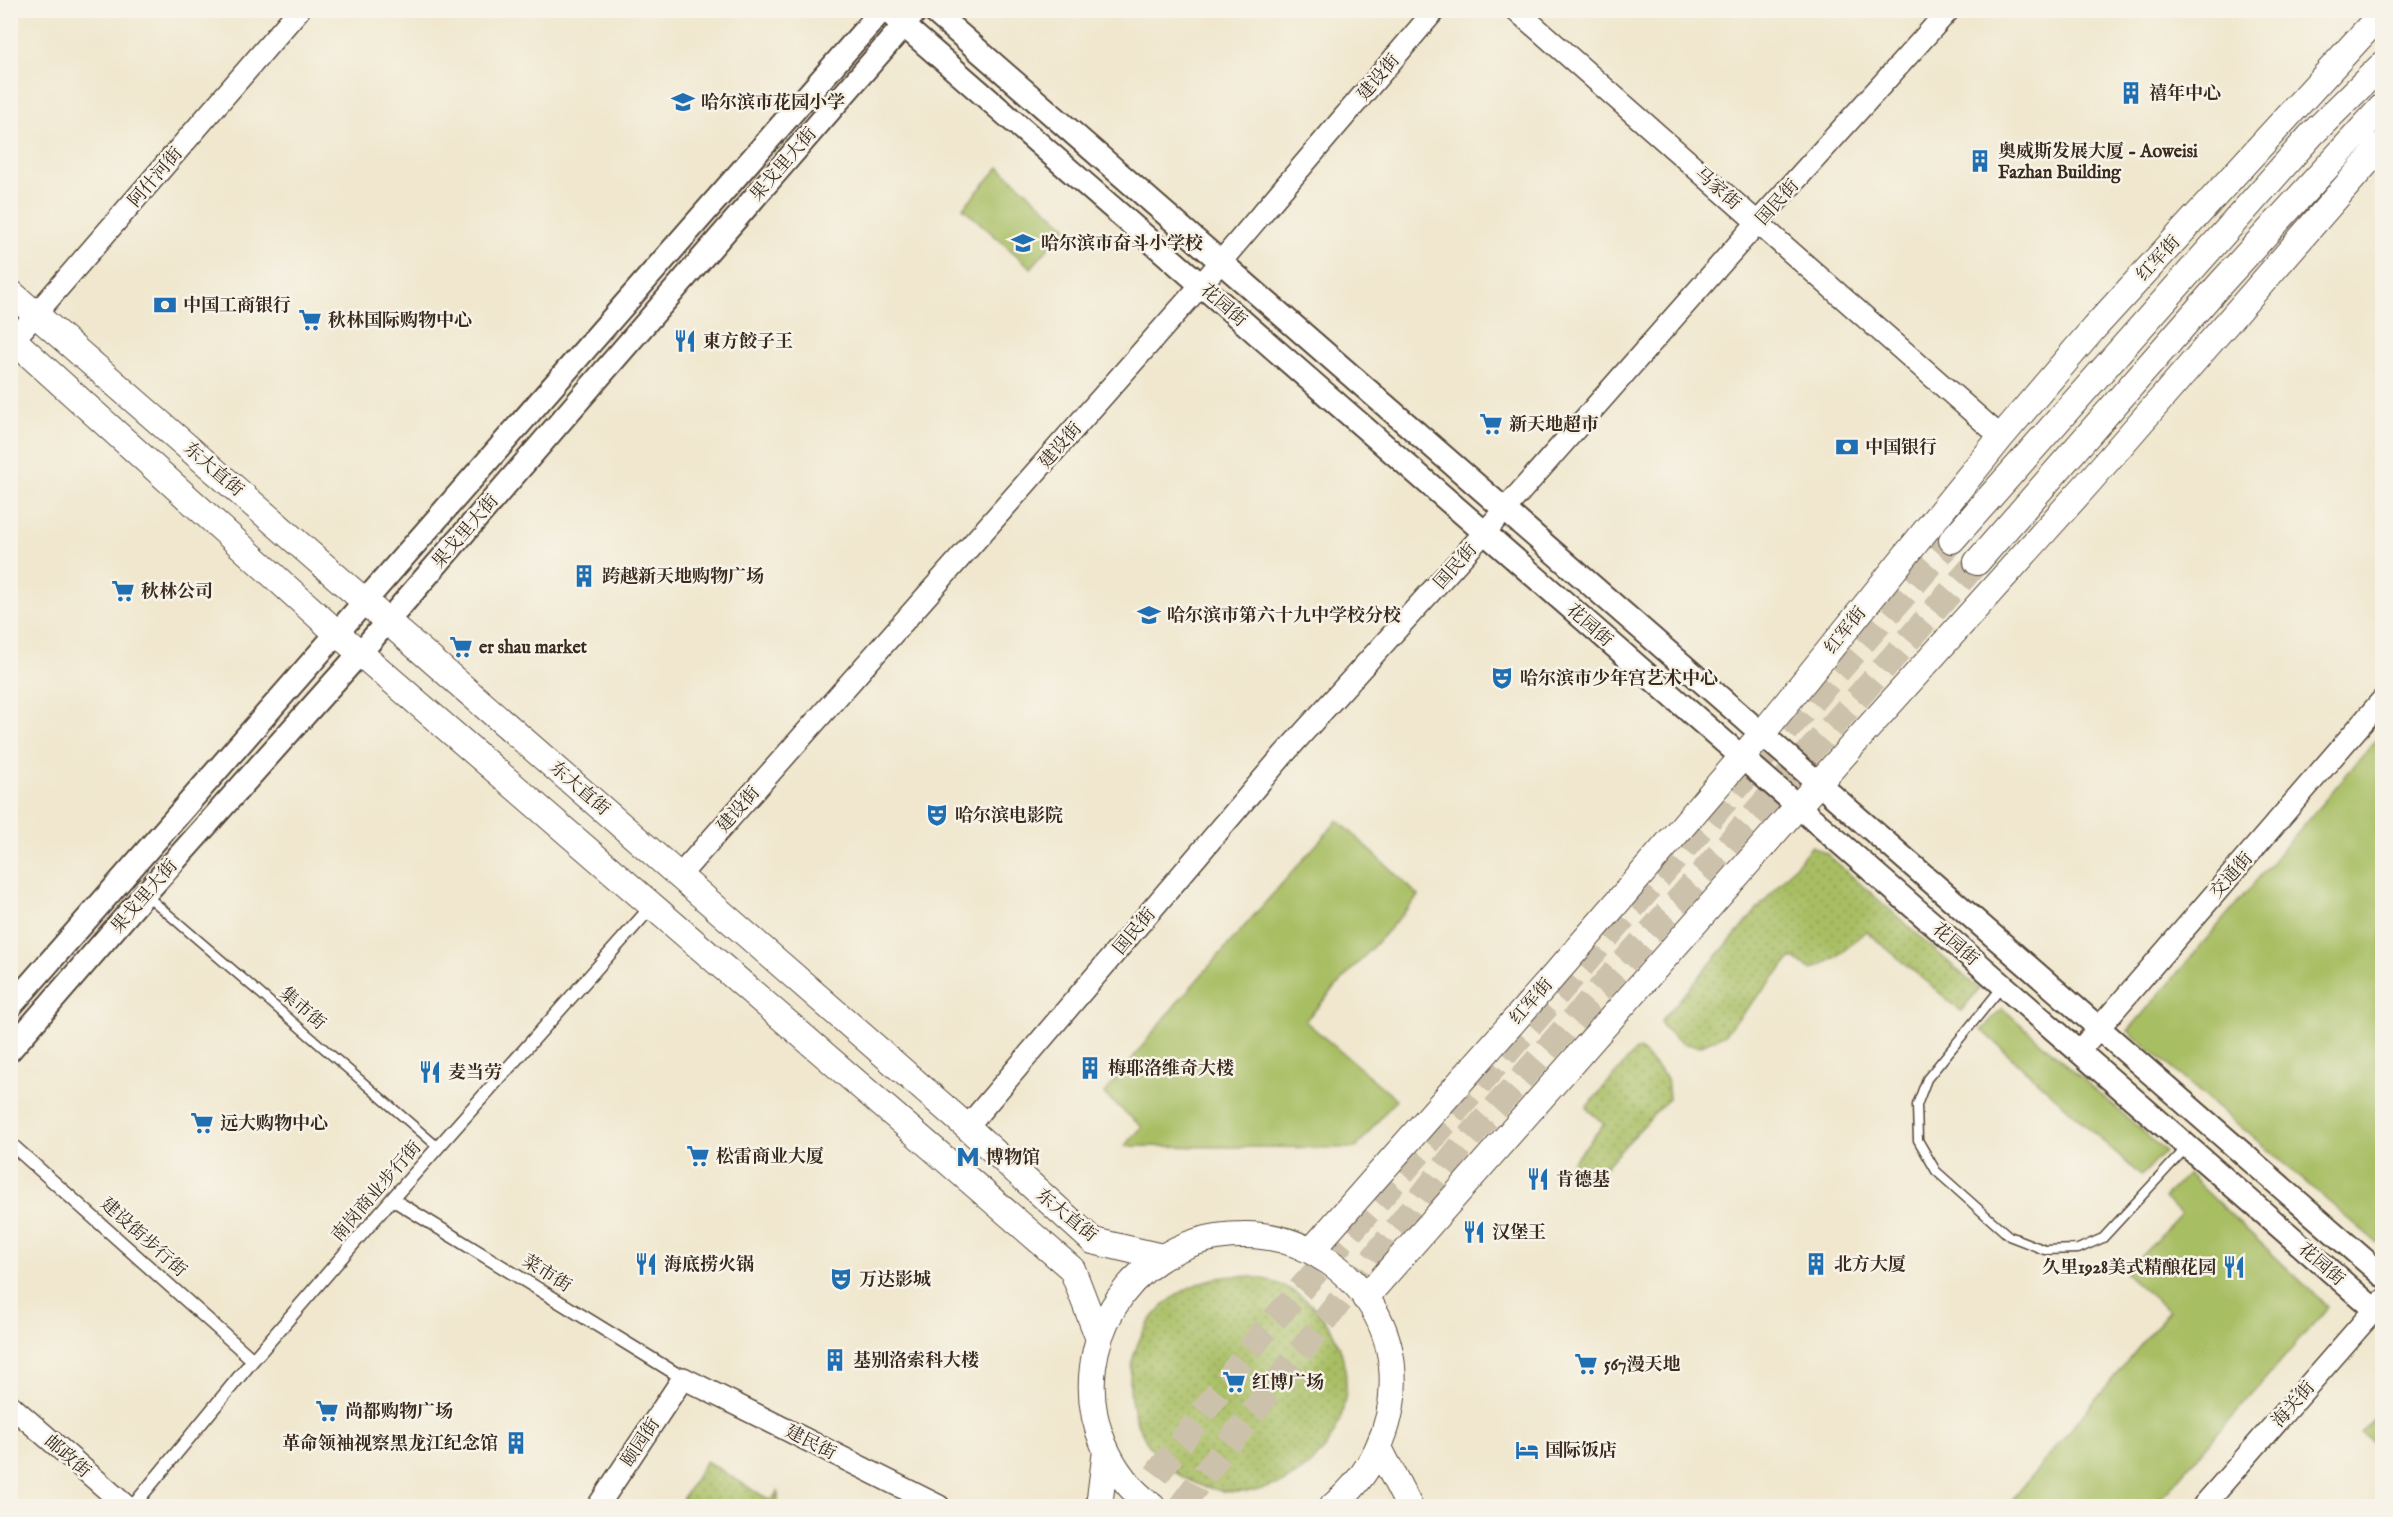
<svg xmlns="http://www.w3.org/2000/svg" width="2393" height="1517" font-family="'IM FELL English','Noto Serif SC',serif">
  <defs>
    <pattern id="grass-dots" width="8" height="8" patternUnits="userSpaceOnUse" patternTransform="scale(1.5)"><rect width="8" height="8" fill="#a8be63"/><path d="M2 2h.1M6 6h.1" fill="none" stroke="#8a9b51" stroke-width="1.8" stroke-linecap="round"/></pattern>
  </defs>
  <rect width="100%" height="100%" fill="#f7f3e8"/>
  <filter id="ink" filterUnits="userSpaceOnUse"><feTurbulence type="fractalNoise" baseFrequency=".0167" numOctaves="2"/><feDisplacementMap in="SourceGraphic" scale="12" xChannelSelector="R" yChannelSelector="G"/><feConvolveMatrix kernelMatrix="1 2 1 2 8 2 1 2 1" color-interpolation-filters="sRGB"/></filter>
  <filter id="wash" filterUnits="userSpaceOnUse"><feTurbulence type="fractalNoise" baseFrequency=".008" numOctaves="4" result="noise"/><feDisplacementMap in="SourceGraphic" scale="24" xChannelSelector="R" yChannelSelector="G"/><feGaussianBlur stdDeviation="1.35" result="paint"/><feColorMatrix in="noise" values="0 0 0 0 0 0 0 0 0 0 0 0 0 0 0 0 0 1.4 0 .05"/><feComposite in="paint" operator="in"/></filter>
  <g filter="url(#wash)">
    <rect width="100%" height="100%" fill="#f0e7ce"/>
    <path fill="url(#grass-dots)" stroke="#727440" stroke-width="1.5" d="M 1812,846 L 1827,854 L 1979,989 L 1961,1011 L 1866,931 L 1837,957 L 1812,970 L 1792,957 L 1724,1035 L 1699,1046 L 1683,1044 L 1663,1027 L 1661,1021 Z
      M 1636,1050 L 1640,1050 L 1667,1078 L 1669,1098 L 1598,1175 L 1585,1176 L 1571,1164 L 1604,1124 L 1586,1108 Z
      M1130 1384a108 108 0 1 1 216 0a108 108 0 1 1-216 0Z
      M 706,1461 L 771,1501 L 778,1491 L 778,1506 L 678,1506 Z"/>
    <path fill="#a8be63" stroke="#727440" stroke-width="1.5" d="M 999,167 L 1067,227 L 1031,268 L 963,208 Z
      M 2382,733 L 2382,1247 L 2128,1031 Z
      M 1338,820 L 1419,896 L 1305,1021 L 1396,1099 L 1356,1148 L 1125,1146 L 1142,1127 L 1104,1094 L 1176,1004 Z
      M 2002,1008 L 2165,1151 L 2141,1176 L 1982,1030 Z
      M 2188,1174 L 2328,1307 L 2154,1506 L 2007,1506 L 2169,1311 L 2125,1273 L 2181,1214 L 2164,1198 Z
      M 2382,1409 L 2382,1450 L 2361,1433 Z"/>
  </g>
  <g filter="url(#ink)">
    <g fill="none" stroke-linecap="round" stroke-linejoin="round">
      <path stroke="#ccc1ab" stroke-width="26" stroke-dasharray="26 13" stroke-linecap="butt" d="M 1133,1506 L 1260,1336 L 1952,540
        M 1181,1506 L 1218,1457 L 1459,1149 L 1977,562"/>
      <g stroke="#564638" stroke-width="11">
        <path id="service" d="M 145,894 L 438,1147
          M 2002,987 L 1927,1079 L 1917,1105 L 1918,1140 L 1936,1171 L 2009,1236 L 2045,1250 L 2078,1249 L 2103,1238 L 2187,1147"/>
      </g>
      <g stroke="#564638" stroke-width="15">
        <path id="pedestrian" d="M 10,1143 L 253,1360
          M 392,1199 L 683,1378
          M 133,1506 L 253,1360 L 392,1199 L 652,906"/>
      </g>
      <g stroke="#564638" stroke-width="24">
        <path id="tertiary" d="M 1516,10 L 2001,437
          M 10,344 L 299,10
          M 680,875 L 1201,285 L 1435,10
          M 2079,1051 L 2382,700
          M 967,1127 L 1284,754 L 1484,533 L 1757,223 L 1949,10
          M 10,1405 L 126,1506
          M 598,1506 L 683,1378 L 939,1506
          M 2203,1506 L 2382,1301"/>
      </g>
      <g stroke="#564638" stroke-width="26">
        <path id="secondary" d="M 886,10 L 2375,1310
          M 932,10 L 2382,1275
          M 10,1007 L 882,10
          M 10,1050 L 145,894 L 360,653 L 917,10"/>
      </g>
      <g stroke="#564638" stroke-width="28">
        <path id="primary" d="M 10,292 L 967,1127 L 1093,1241 L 1162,1257
          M 10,337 L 338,634 L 1072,1269 L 1099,1339
          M 1952,540 L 2312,134 L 2382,65
          M 1977,562 L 2221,283 L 2382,107
          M 1311,1251 L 1565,963 L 1761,735 L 2001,437 L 2094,328 L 2382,13
          M 1365,1298 L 1798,806 L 2088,483 L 2382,145
          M 1379,1448 L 1409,1506
          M 1099,1506 L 1106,1450
          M 1152,1506 C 1109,1475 1086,1420 1093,1367 C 1098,1325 1121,1285 1157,1261 C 1182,1244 1211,1235 1242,1235 C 1273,1234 1302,1244 1328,1261 C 1416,1320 1411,1442 1333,1506"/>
      </g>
      <use href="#service" stroke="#fff" stroke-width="8"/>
      <use href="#pedestrian" stroke="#fff" stroke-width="12"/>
      <use href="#tertiary" stroke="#fff" stroke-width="21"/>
      <use href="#secondary" stroke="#fff" stroke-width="22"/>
      <use href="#primary" stroke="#fff" stroke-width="26"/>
    </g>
  </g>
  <defs>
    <g id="building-bare" transform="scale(1.8)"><path d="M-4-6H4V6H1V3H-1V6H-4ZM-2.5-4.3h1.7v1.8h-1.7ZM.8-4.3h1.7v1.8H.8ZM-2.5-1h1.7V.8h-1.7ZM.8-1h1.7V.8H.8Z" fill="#1f6fb2" stroke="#f7f3e8" stroke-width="2.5" paint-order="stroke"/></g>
    <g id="school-bare" transform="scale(1.8)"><path d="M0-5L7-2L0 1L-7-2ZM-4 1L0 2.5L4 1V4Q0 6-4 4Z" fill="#1f6fb2" stroke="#f7f3e8" stroke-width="2.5" paint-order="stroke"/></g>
    <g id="bank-bare" transform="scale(1.8)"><path d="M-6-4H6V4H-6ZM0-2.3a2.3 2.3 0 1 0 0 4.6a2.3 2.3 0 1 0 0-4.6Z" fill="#1f6fb2" stroke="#f7f3e8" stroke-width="2.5" paint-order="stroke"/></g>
    <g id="supermarket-bare" transform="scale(1.8)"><path d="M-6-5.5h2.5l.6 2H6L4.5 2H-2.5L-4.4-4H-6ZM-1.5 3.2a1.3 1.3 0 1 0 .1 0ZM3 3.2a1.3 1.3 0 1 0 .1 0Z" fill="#1f6fb2" stroke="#f7f3e8" stroke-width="2.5" paint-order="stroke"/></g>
    <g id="restaurant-bare" transform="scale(1.8)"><path d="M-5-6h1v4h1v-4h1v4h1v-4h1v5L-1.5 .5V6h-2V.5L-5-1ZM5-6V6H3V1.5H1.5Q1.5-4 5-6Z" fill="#1f6fb2" stroke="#f7f3e8" stroke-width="2.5" paint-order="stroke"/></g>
    <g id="theatre-bare" transform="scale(1.8)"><path d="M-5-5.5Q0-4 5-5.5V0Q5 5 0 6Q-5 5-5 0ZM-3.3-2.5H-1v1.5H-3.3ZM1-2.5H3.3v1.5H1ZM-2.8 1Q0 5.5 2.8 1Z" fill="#1f6fb2" stroke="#f7f3e8" stroke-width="2.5" paint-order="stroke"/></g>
    <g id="metro-bare" transform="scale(1.8)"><path d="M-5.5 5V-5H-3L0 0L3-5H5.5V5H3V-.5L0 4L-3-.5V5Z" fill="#1f6fb2" stroke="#f7f3e8" stroke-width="2.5" paint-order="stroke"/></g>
    <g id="hotel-bare" transform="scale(1.8)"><path d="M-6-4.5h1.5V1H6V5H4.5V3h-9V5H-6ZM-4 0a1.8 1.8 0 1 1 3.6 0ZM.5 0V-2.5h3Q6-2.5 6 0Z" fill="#1f6fb2" stroke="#f7f3e8" stroke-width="2.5" paint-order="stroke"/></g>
  </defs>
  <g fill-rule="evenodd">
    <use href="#building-bare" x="2131" y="93"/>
    <use href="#school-bare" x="683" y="102"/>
    <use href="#building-bare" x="1980" y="161"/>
    <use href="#school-bare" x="1023" y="243"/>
    <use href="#bank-bare" x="165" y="305"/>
    <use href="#supermarket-bare" x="310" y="320"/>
    <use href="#restaurant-bare" x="685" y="341"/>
    <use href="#supermarket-bare" x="1491" y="424"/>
    <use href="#bank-bare" x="1847" y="447"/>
    <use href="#building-bare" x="584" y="576"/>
    <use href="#supermarket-bare" x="123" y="591"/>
    <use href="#school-bare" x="1149" y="615"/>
    <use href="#supermarket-bare" x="461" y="647"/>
    <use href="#theatre-bare" x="1502" y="678"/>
    <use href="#theatre-bare" x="937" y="815"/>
    <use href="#building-bare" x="1090" y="1068"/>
    <use href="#restaurant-bare" x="430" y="1072"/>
    <use href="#supermarket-bare" x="202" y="1123"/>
    <use href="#supermarket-bare" x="698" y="1156"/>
    <use href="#metro-bare" x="968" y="1157"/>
    <use href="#restaurant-bare" x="1538" y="1179"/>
    <use href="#restaurant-bare" x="1474" y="1232"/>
    <use href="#restaurant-bare" x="646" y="1264"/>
    <use href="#building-bare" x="1816" y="1264"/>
    <use href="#restaurant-bare" x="2234" y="1267"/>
    <use href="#theatre-bare" x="841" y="1279"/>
    <use href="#building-bare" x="835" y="1360"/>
    <use href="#supermarket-bare" x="1586" y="1364"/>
    <use href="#supermarket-bare" x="1234" y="1382"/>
    <use href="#supermarket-bare" x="327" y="1411"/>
    <use href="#building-bare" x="516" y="1443"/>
    <use href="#hotel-bare" x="1527" y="1450"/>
  </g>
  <g text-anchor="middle" stroke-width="5" stroke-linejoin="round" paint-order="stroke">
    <g font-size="18" fill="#3b2a1e" stroke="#f7f3e8">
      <text transform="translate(1378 77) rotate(-50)" y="6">建设街</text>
      <text transform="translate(783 164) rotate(-49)" y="6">果戈里大街</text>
      <text transform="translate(155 177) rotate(-49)" y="6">阿什河街</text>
      <text transform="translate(1718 188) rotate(41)" y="6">马家街</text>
      <text transform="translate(1777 202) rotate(-48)" y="6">国民街</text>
      <text transform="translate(2158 258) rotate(-47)" y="6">红军街</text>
      <text transform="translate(1224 305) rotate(41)" y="6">花园街</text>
      <text transform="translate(1060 445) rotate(-49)" y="6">建设街</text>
      <text transform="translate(214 469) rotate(41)" y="6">东大直街</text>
      <text transform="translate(465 531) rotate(-49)" y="6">果戈里大街</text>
      <text transform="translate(1455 566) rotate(-48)" y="6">国民街</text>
      <text transform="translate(1590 625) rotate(41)" y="6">花园街</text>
      <text transform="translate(1845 630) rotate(-51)" y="6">红军街</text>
      <text transform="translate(580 788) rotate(41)" y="6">东大直街</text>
      <text transform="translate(738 809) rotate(-49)" y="6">建设街</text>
      <text transform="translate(2231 875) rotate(-49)" y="6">交通街</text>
      <text transform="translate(144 896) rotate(-49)" y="6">果戈里大街</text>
      <text transform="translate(1134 931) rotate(-50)" y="6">国民街</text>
      <text transform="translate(1956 944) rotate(41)" y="6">花园街</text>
      <text transform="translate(1531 1001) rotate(-49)" y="6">红军街</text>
      <text transform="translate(303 1008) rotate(41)" y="6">集市街</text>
      <text transform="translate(376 1191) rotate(-49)" y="6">南岗商业步行街</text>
      <text transform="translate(1067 1215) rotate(39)" y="6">东大直街</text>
      <text transform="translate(144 1237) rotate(42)" y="6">建设街步行街</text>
      <text transform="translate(2322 1264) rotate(41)" y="6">花园街</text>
      <text transform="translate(547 1273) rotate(32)" y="6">菜市街</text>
      <text transform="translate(2293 1404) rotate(-49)" y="6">海关街</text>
      <text transform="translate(640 1442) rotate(-56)" y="6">颐园街</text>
      <text transform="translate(811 1442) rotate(27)" y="6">建民街</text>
      <text transform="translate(68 1456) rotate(41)" y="6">邮政街</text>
    </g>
    <g font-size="18" font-weight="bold" fill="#3b2a1e" stroke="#f7f3e8" text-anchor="start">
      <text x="2149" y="99">禧年中心</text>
      <text x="701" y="108">哈尔滨市花园小学</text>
      <text x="1998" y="157">奥威斯发展大厦 - Aoweisi<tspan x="1998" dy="21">Fazhan Building</tspan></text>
      <text x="1041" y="249">哈尔滨市奋斗小学校</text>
      <text x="183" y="311">中国工商银行</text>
      <text x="328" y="326">秋林国际购物中心</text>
      <text x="703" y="347">東方餃子王</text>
      <text x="1509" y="430">新天地超市</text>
      <text x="1865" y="453">中国银行</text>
      <text x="602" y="582">跨越新天地购物广场</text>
      <text x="141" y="597">秋林公司</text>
      <text x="1167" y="621">哈尔滨市第六十九中学校分校</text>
      <text x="479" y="653">er shau market</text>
      <text x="1520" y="684">哈尔滨市少年宫艺术中心</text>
      <text x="955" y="821">哈尔滨电影院</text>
      <text x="1108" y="1074">梅耶洛维奇大楼</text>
      <text x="448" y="1078">麦当劳</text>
      <text x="220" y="1129">远大购物中心</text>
      <text x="716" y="1162">松雷商业大厦</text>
      <text x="986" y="1163">博物馆</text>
      <text x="1556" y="1185">肯德基</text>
      <text x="1492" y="1238">汉堡王</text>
      <text x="664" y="1270">海底捞火锅</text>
      <text x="1834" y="1270">北方大厦</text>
      <text x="2216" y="1273" text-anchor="end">久里1928美式精酿花园</text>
      <text x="859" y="1285">万达影城</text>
      <text x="853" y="1366">基别洛索科大楼</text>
      <text x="1604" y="1370">567漫天地</text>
      <text x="1252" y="1388">红博广场</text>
      <text x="345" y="1417">尚都购物广场</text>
      <text x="498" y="1449" text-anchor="end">革命领袖视察黑龙江纪念馆</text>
      <text x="1545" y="1456">国际饭店</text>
    </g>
  </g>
  <rect width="2393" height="1517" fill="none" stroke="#f7f3e8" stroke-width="36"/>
</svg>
